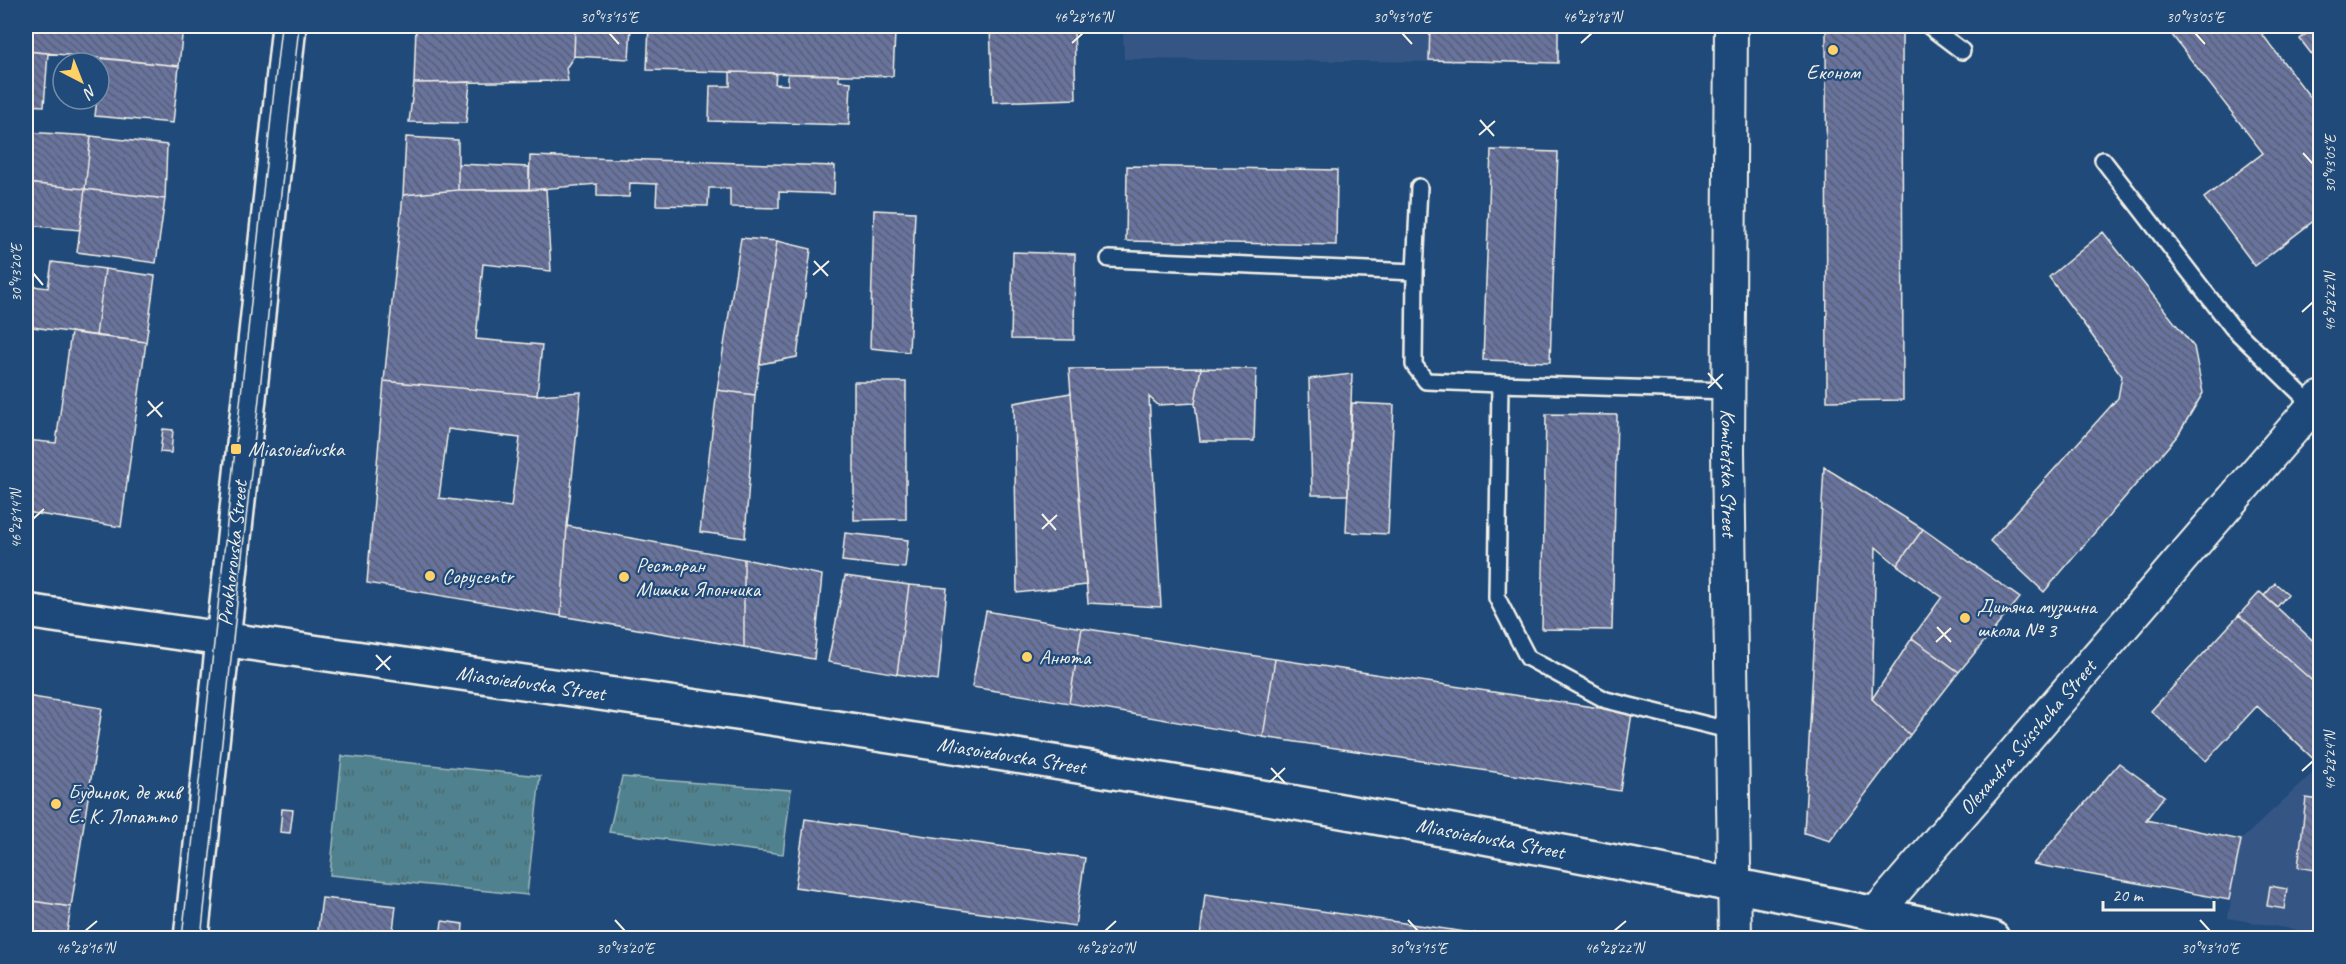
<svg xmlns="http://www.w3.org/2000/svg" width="2346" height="964" font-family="Caveat,sans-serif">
  <defs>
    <pattern id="grass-tufts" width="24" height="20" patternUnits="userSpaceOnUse" patternTransform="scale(1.5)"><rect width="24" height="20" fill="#4f828e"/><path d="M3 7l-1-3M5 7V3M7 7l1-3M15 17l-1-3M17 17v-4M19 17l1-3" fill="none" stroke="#4c686e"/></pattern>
    <pattern id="building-back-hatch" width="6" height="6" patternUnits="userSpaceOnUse" patternTransform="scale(1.5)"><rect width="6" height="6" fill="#68739e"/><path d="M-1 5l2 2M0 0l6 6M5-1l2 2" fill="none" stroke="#585e72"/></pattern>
  </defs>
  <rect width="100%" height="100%" fill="#1f4a7a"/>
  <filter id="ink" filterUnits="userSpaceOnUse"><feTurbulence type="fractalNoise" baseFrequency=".0167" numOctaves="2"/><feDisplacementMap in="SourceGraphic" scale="12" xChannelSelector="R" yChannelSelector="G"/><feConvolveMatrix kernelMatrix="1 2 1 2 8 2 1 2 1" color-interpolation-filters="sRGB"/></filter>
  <g filter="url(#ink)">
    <path fill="#355685" d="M 1123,26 L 1558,26 L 1558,63 L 1124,59 Z
      M 2320,766 L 2320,934 L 2228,918 L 2241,840 Z"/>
    <path fill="url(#grass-tufts)" stroke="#a2babb" stroke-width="1.5" d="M 342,756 L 540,776 L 527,895 L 330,875 Z
      M 622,777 L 791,790 L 783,854 L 609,832 Z"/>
    <path fill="url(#building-back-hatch)" stroke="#f4f1e8" stroke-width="1.5" fill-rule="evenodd" d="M 26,26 L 183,26 L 179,66 L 26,51 Z
      M 416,26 L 470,26 L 470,29 L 497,26 L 575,26 L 574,56 L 566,68 L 568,81 L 414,83 Z
      M 575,26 L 631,26 L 629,59 L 574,56 Z
      M 649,26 L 895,32 L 893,76 L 647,70 Z
      M 990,26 L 1074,26 L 1076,99 L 993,102 Z
      M 1430,26 L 1558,26 L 1558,63 L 1429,60 Z
      M 1826,26 L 1902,26 L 1903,400 L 1827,401 Z
      M 2165,26 L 2256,26 L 2320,110 L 2320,216 L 2255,266 L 2204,198 L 2263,153 Z
      M 2316,26 L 2320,26 L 2320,65 L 2300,39 Z
      M 26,51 L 48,53 L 44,106 L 26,105 Z
      M 102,58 L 179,66 L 173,123 L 95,116 Z
      M 730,72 L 776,73 L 775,84 L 788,85 L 788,74 L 839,75 L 839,81 L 851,82 L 849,125 L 709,121 L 710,86 L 730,86 Z
      M 470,82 L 466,123 L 409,122 L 414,83 Z
      M 26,132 L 91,136 L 85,189 L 26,183 Z
      M 91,136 L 167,145 L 165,199 L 85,189 Z
      M 406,137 L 458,140 L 458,190 L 403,195 Z
      M 1491,150 L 1558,152 L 1550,362 L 1483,360 Z
      M 530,156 L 835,166 L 834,194 L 779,192 L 779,208 L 730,207 L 730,188 L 709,188 L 708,206 L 656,205 L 657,184 L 630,183 L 629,197 L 597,196 L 597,184 L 529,190 Z
      M 458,164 L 529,167 L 529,190 L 458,190 Z
      M 1127,166 L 1337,170 L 1336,245 L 1126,241 Z
      M 26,183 L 85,189 L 80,230 L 26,225 Z
      M 85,189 L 165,199 L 156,263 L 77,252 Z
      M 546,189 L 551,271 L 483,264 L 476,339 L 542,345 L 537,395 L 384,381 L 403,195 L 458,190 Z
      M 874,210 L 915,212 L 909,352 L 870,348 Z
      M 2103,232 L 2194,347 L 2203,393 L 2178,435 L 2044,592 L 1990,541 L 2118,398 L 2122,376 L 2049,277 Z
      M 741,238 L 777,241 L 755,395 L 717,390 Z
      M 777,241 L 811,249 L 797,357 L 760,364 Z
      M 1013,252 L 1075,254 L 1074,340 L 1011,339 Z
      M 52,262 L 105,269 L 96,336 L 26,326 L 26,285 L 48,288 Z
      M 105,269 L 155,276 L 146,342 L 96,336 Z
      M 71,332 L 146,342 L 121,527 L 26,512 L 26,440 L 56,443 Z
      M 1201,368 L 1195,403 L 1158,405 L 1149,397 L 1161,607 L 1088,603 L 1069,369 Z
      M 1201,368 L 1256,369 L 1254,441 L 1200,441 L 1195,403 Z
      M 1352,374 L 1348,495 L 1312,495 L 1309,379 Z
      M 384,381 L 537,395 L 581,392 L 567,526 L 561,616 L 367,583 ZM 448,429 L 520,438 L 511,507 L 439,498 Z
      M 854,382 L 906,382 L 906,519 L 854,520 Z
      M 717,390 L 755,395 L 745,538 L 700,532 Z
      M 1071,393 L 1086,585 L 1017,593 L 1014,403 Z
      M 1352,403 L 1394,405 L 1388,534 L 1346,532 Z
      M 1546,414 L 1617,415 L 1612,630 L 1542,629 Z
      M 163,429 L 173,430 L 171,453 L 160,452 Z
      M 1824,467 L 1923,529 L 1897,565 L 1876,547 L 1872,699 L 1910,735 L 1830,841 L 1804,833 Z
      M 567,526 L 744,559 L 744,647 L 561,616 Z
      M 1923,529 L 2020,598 L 1959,672 L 1912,638 L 1942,597 L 1897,565 Z
      M 845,533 L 908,540 L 905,568 L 842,561 Z
      M 744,559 L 822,575 L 814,659 L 744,647 Z
      M 845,576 L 909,585 L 897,674 L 828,662 Z
      M 2275,583 L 2288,594 L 2277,607 L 2264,596 Z
      M 909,585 L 947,588 L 938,680 L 897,674 Z
      M 2260,592 L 2320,647 L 2320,688 L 2239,615 Z
      M 986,611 L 1082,628 L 1069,703 L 972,687 Z
      M 2239,615 L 2320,688 L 2320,765 L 2257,706 L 2206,761 L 2151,711 Z
      M 1082,628 L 1275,659 L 1263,737 L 1069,703 Z
      M 1912,638 L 1959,672 L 1910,735 L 1872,699 Z
      M 1275,659 L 1632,713 L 1620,791 L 1263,737 Z
      M 26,696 L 102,708 L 71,907 L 26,900 L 26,795 L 29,773 L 26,772 Z
      M 2119,763 L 2164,796 L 2146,820 L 2241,840 L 2229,900 L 2033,864 Z
      M 2306,798 L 2320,800 L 2320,871 L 2298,867 Z
      M 282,809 L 293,810 L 290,833 L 280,832 Z
      M 805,819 L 1085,858 L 1075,926 L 795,887 Z
      M 2270,886 L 2287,889 L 2284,909 L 2267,906 Z
      M 1205,894 L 1507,938 L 1200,938 Z
      M 322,898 L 396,906 L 392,938 L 317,938 Z
      M 26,900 L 71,907 L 66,938 L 26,938 Z
      M 442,921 L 463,924 L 462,938 L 440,938 Z
      M 393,931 L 426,935 L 426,938 L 392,938 Z"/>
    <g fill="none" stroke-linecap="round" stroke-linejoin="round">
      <g stroke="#f4f1e8" stroke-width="20">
        <path id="service" d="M 1929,26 L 1962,51
          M 2103,160 L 2232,327 L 2313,406
          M 1419,187 L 1415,272 L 1414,365 L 1426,381 L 1500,384
          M 1109,259 L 1415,272
          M 1729,391 L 1500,384 L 1497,598 L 1528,658 L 1606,700 L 1732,731"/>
      </g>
      <g stroke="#f4f1e8" stroke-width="36">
        <g id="minor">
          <path id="s1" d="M 1731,26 L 1728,450 L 1735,938"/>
          <path id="s2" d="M 1876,913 L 2320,398"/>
        </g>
      </g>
      <g stroke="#f4f1e8" stroke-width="38">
        <g id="primary">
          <path id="s3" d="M 26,611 C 412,667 800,718 1185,784 C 1455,829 1724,882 1992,938"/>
          <path id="s4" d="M 191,938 L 289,26"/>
        </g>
      </g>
      <use href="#service" stroke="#1f4a7a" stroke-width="15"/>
      <use href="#minor" stroke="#1f4a7a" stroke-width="32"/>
      <use href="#primary" stroke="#1f4a7a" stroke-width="33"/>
      <path stroke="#f4f1e8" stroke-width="1.5" d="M 182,938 L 281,26
        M 201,938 L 299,26"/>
    </g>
  </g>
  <path fill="none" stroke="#f4f1e8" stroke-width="2" d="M 609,33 L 619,44M 1402,33 L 1412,44M 2195,33 L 2205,44M 1072,43 L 1083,33M 1581,43 L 1592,33M 1480,120 L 1494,136M 1479,135 L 1495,121M 2303,153 L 2313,164M 814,261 L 828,276M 33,273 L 43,285M 813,275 L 829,261M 2302,312 L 2313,302M 1708,373 L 1722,389M 1708,388 L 1723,374M 148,401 L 162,417M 147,416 L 163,402M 1042,514 L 1056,530M 33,519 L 44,509M 1042,529 L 1057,515M 1937,627 L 1951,642M 1936,642 L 1951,628M 376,655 L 390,670M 376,670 L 391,656M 1271,768 L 1285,783M 2302,771 L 2313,761M 1270,782 L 1285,768M 615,920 L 625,931M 1408,920 L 1418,931M 2200,920 L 2210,931M 85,931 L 97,921M 1105,931 L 1116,921M 1614,931 L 1626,921"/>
  <g fill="#ffd166" stroke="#1f4a7a" stroke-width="2">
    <circle cx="1833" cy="50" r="6"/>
    <rect x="230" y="443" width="12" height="12" rx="3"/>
    <circle cx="430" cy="576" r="6"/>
    <circle cx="624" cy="577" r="6"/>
    <circle cx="1965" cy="618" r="6"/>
    <circle cx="1027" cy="657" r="6"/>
    <circle cx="56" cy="804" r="6"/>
  </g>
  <g text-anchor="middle" stroke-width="4.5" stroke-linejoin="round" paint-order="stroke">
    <g font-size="21" fill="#f4f1e8" stroke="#1f4a7a" text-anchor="start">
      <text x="1833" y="79" text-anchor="middle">Економ</text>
      <text x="248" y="456">Miasoiedivska</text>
      <text x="636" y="572">Ресторан<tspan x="636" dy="24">Мишки Япончика</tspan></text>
      <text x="442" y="583">Copycentr</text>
      <text x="1977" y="613">Дитяча музична<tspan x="1977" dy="24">школа № 3</tspan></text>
      <text x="1039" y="664">Анюта</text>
      <text x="68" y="799">Будинок, де жив<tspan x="68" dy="24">Е. К. Лопатто</tspan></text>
    </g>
    <g font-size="21" fill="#f4f1e8" stroke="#1f4a7a">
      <text dy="7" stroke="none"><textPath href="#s1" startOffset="447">Komitetska Street</textPath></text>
      <text dy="7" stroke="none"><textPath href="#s4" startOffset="387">Prokhorovska Street</textPath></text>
      <text dy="7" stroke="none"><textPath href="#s3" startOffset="510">Miasoiedovska Street</textPath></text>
      <text dy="7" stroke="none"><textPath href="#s2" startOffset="232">Olexandra Svisshcha Street</textPath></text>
      <text dy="7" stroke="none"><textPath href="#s3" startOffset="996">Miasoiedovska Street</textPath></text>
      <text dy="7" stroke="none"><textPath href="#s3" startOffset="1482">Miasoiedovska Street</textPath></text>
    </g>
  </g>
  <rect width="2346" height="964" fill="none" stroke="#1f4a7a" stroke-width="66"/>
  <g transform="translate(81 81) rotate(138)"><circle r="28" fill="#1f4a7a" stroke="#748da6" stroke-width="1.5"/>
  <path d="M0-4.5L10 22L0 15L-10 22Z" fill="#ffd166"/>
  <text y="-9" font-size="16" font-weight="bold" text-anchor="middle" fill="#f4f1e8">N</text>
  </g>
  <path d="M2103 901v9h111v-9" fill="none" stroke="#f4f1e8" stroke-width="3"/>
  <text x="2112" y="901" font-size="18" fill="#f4f1e8" stroke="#1f4a7a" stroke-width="4.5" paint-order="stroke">20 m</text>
  <rect x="33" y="33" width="2280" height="898" fill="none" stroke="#f4f1e8" stroke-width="2"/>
  <g font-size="15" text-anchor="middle" fill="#f4f1e8">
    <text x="609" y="22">30°43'15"E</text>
    <text x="1083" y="22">46°28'16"N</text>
    <text x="1402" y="22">30°43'10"E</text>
    <text x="1592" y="22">46°28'18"N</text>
    <text x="2195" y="22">30°43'05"E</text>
    <text transform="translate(2330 164) rotate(-90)" y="5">30°43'05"E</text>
    <text transform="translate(16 273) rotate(-90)" y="5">30°43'20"E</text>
    <text transform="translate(2330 302) rotate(-90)" y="5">46°28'22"N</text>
    <text transform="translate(16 519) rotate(-90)" y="5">46°28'14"N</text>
    <text transform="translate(2330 761) rotate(-90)" y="5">46°28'24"N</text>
    <text x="85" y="953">46°28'16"N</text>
    <text x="625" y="953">30°43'20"E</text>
    <text x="1105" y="953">46°28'20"N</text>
    <text x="1418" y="953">30°43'15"E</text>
    <text x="1614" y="953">46°28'22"N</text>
    <text x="2210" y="953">30°43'10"E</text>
  </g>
</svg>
